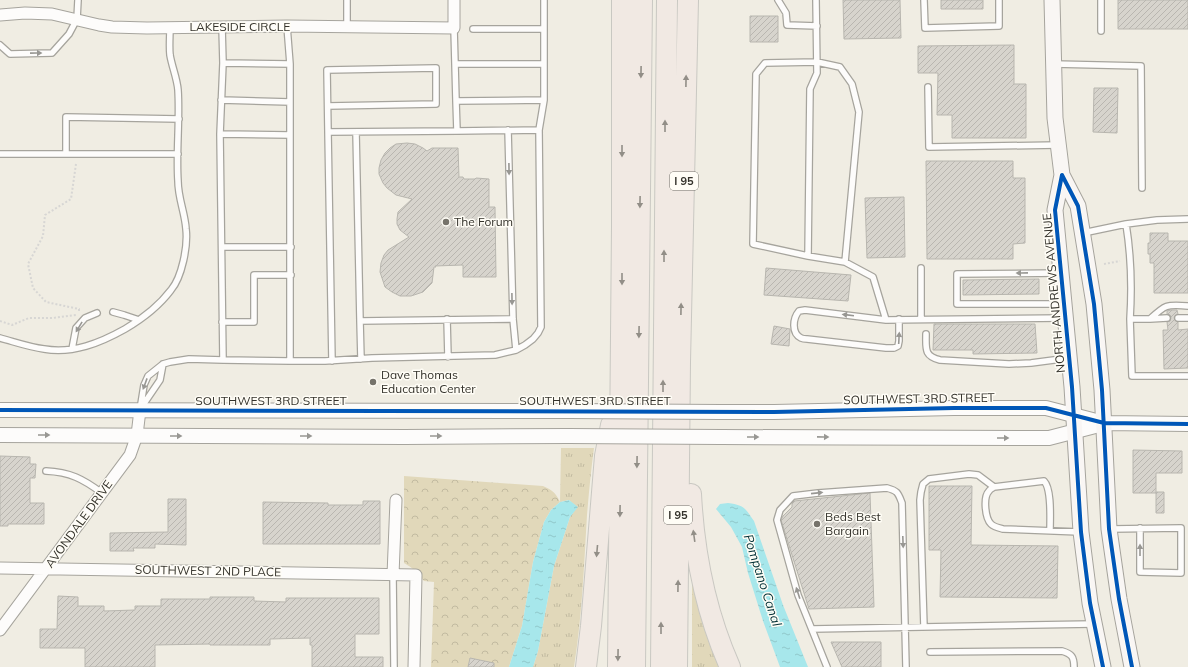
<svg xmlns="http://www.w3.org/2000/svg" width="1188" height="667" font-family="Mulish,sans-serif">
  <defs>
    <pattern id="grass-tufts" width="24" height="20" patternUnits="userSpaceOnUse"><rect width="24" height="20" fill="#e1d8ba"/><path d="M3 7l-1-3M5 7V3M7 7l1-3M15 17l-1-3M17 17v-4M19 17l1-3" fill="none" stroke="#c2baa0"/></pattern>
    <pattern id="forest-crowns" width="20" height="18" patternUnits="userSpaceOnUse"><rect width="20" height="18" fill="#e1d8ba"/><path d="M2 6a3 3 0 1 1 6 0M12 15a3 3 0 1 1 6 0" fill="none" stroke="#c2baa0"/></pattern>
    <pattern id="water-ripples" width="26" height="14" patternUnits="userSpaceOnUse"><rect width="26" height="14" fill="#a7e7eb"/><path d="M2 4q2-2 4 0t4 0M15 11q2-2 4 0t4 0" fill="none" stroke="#90c7ca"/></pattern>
    <pattern id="building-hatch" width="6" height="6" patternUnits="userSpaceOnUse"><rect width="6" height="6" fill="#d7d4cd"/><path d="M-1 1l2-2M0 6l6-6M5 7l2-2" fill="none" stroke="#b9b6b0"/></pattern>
  </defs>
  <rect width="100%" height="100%" fill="#f0ede3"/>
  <path fill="url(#grass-tufts)" d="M 561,448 L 594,448 C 591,470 589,492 587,515 C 584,566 582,617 574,667 L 533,667 L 538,651 L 554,566 L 570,517 L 577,507 L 569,500 L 560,502 Z
    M 692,578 L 722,667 L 692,667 Z"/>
  <path fill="url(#forest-crowns)" d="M 404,476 L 543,486 C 552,490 555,492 560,502 L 551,510 L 544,522 L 533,562 L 522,626 L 509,667 L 431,667 L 434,582 L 424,581 C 418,573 413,568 404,563 Z"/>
  <path fill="url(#water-ripples)" d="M 569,500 L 578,507 L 570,517 L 554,566 L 538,651 L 533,667 L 509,667 L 522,626 L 533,562 L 544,522 L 551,510 L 560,502 Z
    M 728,503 C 744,505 745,508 754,521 L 783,605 L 808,667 L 780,667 L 763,621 L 748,573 L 742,547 L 731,527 L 716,509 L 720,504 Z"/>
  <path fill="url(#building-hatch)" stroke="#b8b6af" d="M 843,0 L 900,0 L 901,38 L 844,39 Z
    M 941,0 L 983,0 L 983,9 L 941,9 Z
    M 1118,0 L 1188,0 L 1188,29 L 1118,29 Z
    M 750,16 L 778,16 L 778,42 L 750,42 Z
    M 1014,45 L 1014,84 L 1026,84 L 1026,138 L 952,138 L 952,115 L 937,115 L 938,73 L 918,73 L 918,46 Z
    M 1094,88 L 1118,88 L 1117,133 L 1093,132 Z
    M 407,143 L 415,144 L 423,148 L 427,151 L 432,148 L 458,148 L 459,177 L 463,177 L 464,179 L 475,179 L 476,178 L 489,179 L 489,207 L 495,207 L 496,277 L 463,277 L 463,265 L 435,266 L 436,267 L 434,267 L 432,283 L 423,292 L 411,296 L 400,296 L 392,292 L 385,287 L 380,272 L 381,263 L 384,255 L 388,250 L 409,237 L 400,230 L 397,224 L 397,219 L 398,212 L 412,199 L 396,195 L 387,188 L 383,183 L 379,174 L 379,168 L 381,160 L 385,153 L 390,148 L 396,144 Z
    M 926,161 L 1013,161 L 1013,178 L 1025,178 L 1025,243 L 1013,244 L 1013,259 L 927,259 Z
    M 904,197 L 905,257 L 867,258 L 865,198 Z
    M 1150,233 L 1168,233 L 1168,241 L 1188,241 L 1188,293 L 1154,293 L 1154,263 L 1150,263 L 1150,254 L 1148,254 L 1148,243 L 1150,243 Z
    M 766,268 L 851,275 L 848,301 L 764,295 Z
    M 1039,279 L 1039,294 L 963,295 L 963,280 Z
    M 1171,310 L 1177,310 L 1178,314 L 1175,316 L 1174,318 L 1176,321 L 1178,322 L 1178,330 L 1188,329 L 1188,368 L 1164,369 L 1163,330 L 1168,330 L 1167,322 L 1170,321 L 1171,318 L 1170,315 L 1167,314 L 1167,311 Z
    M 934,324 L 1035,324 L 1037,353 L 973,354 L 973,350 L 933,350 Z
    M 774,326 L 790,329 L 789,346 L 771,344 Z
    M 1133,450 L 1182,451 L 1182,473 L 1156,473 L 1156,493 L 1133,493 Z
    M 0,456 L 30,457 L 30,464 L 36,464 L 35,478 L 30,478 L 30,503 L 44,503 L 44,524 L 8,524 L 8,526 L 0,526 Z
    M 929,486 L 972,486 L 971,545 L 1058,546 L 1057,598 L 940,597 L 941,550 L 929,550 Z
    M 1156,492 L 1164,492 L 1164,513 L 1156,513 Z
    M 870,493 L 874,607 L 809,609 L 781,520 L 783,516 L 792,507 L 792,503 L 794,501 Z
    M 168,499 L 186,499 L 186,545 L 155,544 L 155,548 L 133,548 L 134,551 L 110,551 L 110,533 L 168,532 Z
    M 363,501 L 380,501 L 380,544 L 263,544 L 263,502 L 328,503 L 328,505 L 363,505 Z
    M 58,596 L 78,597 L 78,606 L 104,606 L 104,611 L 135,610 L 135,606 L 161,606 L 161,599 L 210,599 L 210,597 L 254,597 L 254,601 L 286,602 L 286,598 L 379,598 L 379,634 L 355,634 L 355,657 L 383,657 L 383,667 L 312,667 L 312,645 L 310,645 L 310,638 L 270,639 L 270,645 L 210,645 L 210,644 L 155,645 L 155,667 L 85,667 L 85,648 L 40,648 L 40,629 L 57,629 Z
    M 831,642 L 881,642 L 881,667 L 842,667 Z
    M 470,658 L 494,663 L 494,667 L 468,667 Z"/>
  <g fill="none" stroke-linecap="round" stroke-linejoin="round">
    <g stroke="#a6a49d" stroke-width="8">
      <path id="service" d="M 544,0 L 544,64
        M 778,0 L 786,13 L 787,25 L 817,26
        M 816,0 L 817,73 L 810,89 L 808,256 L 845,262 L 873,277 L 886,320 L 1065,318
        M 924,0 L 925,28 L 999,26 L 999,0
        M 1101,0 L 1101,31
        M 347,27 L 347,0
        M 454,28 L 455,64
        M 473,29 L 544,29
        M 0,45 L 10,54 L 52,53 L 69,34 L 77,19 L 78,0
        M 223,63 L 290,64
        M 1054,64 L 1141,66 L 1142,188
        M 928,87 L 929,147 L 1058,145
        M 221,100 L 290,102
        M 456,101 L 455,64 L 544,64 L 544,100
        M 328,106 L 436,104 L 436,68 L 327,70 L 328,132 L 457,131
        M 508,130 L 513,319 L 516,350
        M 328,132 L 332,361
        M 356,132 L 360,321
        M 220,134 L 290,135
        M 0,154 L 178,154
        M 66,154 L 66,117 L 179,119
        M 1126,224 L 1157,220 L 1188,219
        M 1083,233 L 1126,224 C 1131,255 1132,288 1130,319
        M 222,247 L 291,247
        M 808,256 L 753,244 L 756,74 L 765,63 L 817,62 L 840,67 L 852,84 L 859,112 L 845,262
        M 921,268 L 921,319
        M 1061,273 L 957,274 L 957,304 L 1063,304
        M 1188,306 C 1166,304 1165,305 1150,319 L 1130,319 L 1132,376 L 1188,376
        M 113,312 L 124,315 L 139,320
        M 1178,318 L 1188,318
        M 447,319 L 448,357
        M 1150,319 L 1167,318
        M 886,320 L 805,310 L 799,311 C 793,318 791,333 801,338 C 803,339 805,339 807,339 L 886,348 L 894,348 L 898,346 L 899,341 L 899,319
        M 222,322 L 254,322 L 254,275 L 291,275
        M 926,334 C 926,349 924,356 940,360 L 1009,364 L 1031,363 L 1069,358
        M 0,338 C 15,342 29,347 44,349 C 73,354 100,343 125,329 C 142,319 159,306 171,290 C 182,277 188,246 186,229 C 185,213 178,198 178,181 C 176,151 180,121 178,90 C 177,78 172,67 170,55 C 169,46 170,36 170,27
        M 72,349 L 76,328 L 85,318 L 97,313
        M 361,359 L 360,321 L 513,319
        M 223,360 L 290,361 L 290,64 L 287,26
        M 290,361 L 325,361 L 372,358 L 495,355 L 516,350 L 525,345 L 533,339 L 538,333 L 541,327 L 539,130 L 544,100 L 456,101 L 457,131 L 539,130
        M 141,408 L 160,380 L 163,364
        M 140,410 L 144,385 L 148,376 L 163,364 L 170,362 L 189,359 L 223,360 L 220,134 L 223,63 L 222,27
        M 46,471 C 70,472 83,479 102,493
        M 1111,529 L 1181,528 L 1181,573 L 1140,572 L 1140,528
        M 1050,531 C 1050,519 1052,489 1044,481 L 994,487 C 993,488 990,489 989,491 C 983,497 985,518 991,524 C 994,527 999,528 1003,529 L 1080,532
        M 393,575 L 394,667
        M 924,627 L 920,500 L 921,492 L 923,484 L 929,479 L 969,474 L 978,475 L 994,487
        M 812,629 L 1093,624
        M 930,652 L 1062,651 C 1072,654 1074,657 1074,667
        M 827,667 L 798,595 L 777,520 L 780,510 L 793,496 L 818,493 L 887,488 C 898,491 898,493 902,503 L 906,667"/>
    </g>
    <g stroke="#a6a49d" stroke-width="13">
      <path id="minor" d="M 0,15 L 25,13 L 52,14 L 99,25 L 112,27 L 147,28 L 287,26 L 454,28 L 454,0
        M 0,568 L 416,575 L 414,667
        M 393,575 L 396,500
        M 0,630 L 130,455 L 137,435 L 140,410"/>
    </g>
    <g stroke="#a6a49d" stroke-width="16">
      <path id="tertiary" d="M 0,410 L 570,411
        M 720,412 L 774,412 L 954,408 L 1046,408 L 1104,423 L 1188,424
        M 0,435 L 404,437 L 569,436
        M 721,437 L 1049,438 L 1103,424"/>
    </g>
    <g stroke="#a6a49d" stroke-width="17">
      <path id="secondary" d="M 1052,0 L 1055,118 L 1062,175 L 1055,210 L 1072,387 L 1081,532 L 1090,603 L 1103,667
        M 1062,175 L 1078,206 L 1094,304 L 1102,390 L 1109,529 L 1119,599 L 1132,667"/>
    </g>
    <g stroke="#c9c8c2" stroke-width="22">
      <path id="motorway" d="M 691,494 C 694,552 706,613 730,667
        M 586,667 L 591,626 L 605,456 L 611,425
        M 618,667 L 622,226 L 622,0
        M 635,667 L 642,0
        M 661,667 L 667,0
        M 677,667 L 680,362 L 688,0"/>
    </g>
    <path stroke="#d7d6d4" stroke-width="2" stroke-dasharray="2 2" stroke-linecap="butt" d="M 76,164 L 71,199 L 45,215 L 43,236 L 28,264 L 33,288 L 46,302 L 79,309 L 79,312
      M 1104,264 L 1120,261
      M 0,321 L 12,325 L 29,318 L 53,318 L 76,315"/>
    <use href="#service" stroke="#fdfcfb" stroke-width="5.5"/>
    <use href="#minor" stroke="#fdfcfb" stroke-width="11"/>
    <use href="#tertiary" stroke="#fdfcfb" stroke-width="14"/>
    <use href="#secondary" stroke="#f9f6f4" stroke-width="15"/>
    <use href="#motorway" stroke="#f1e9e3" stroke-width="20"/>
    <g stroke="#a6a49d" stroke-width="16" stroke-linecap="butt">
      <path id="tertiary-bridge" d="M 570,411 L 720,412
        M 569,436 L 721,437"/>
    </g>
    <use href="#tertiary-bridge" stroke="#fdfcfb" stroke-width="14"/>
    <g stroke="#fffdf6" stroke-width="6">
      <path id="cycleway" d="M 1062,175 L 1078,206 L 1094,304 L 1102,390 L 1109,529 L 1119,599 L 1132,667
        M 1062,175 L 1055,210 L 1072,387 L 1081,532 L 1090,603 L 1103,667
        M 0,410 L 774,412 L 954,408 L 1046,408 L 1104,423 L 1188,424"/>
    </g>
    <use href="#cycleway" stroke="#0057b8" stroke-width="4"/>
  </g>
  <defs><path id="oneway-solid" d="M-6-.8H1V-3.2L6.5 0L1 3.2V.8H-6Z"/></defs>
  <g fill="#989793">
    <use href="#oneway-solid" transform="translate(36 53) rotate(-1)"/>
    <use href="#oneway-solid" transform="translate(509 169) rotate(89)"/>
    <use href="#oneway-solid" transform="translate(1022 273) rotate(179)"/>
    <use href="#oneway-solid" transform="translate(512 299) rotate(89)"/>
    <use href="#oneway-solid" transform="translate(848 315) rotate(-173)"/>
    <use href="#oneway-solid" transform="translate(79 327) rotate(121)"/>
    <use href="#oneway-solid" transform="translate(899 338) rotate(-87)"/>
    <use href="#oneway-solid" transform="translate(145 384) rotate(110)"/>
    <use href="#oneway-solid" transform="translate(44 435)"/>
    <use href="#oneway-solid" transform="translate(176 436)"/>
    <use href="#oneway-solid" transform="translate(306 436)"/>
    <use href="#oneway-solid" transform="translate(436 436)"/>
    <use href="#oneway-solid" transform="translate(753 437)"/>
    <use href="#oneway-solid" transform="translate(823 437) rotate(1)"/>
    <use href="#oneway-solid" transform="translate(1003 438)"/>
    <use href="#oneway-solid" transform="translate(817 493) rotate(-6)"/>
    <use href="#oneway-solid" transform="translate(903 542) rotate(88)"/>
    <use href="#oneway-solid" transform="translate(1140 550) rotate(-90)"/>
    <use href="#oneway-solid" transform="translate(798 593) rotate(-108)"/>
  </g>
  <g fill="#928e87">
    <use href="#oneway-solid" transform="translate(641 72) rotate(91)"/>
    <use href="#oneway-solid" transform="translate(686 81) rotate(-89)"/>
    <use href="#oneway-solid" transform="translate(665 126) rotate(-90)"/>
    <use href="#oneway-solid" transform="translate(622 151) rotate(90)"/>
    <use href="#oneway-solid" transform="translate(640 202) rotate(91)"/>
    <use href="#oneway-solid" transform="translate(664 256) rotate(-90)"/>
    <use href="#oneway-solid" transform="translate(622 279) rotate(90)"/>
    <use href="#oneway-solid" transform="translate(681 309) rotate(-89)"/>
    <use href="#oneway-solid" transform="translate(639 332) rotate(91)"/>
    <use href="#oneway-solid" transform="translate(663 386) rotate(-90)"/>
    <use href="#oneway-solid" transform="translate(637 462) rotate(91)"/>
    <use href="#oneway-solid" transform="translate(620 511) rotate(91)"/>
    <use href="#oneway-solid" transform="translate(694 536) rotate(-98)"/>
    <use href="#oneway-solid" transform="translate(597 551) rotate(95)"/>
    <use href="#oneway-solid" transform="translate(678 586) rotate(-89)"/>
    <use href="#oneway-solid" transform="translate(661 628) rotate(-90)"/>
    <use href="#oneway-solid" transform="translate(618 655) rotate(91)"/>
  </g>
  <g fill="#76736b" stroke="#fffdf6" stroke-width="1.5">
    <circle cx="446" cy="222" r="4"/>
    <circle cx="373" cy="382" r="4"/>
    <circle cx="817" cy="524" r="4"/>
  </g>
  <g text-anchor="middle" stroke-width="3" stroke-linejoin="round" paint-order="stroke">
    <g fill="#fffdf6" stroke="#716f68" stroke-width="1">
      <rect x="670" y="172" width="28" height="18" rx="3"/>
      <rect x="664" y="506" width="28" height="18" rx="3"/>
    </g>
    <g font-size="11" font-weight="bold" fill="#34322b">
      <text x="684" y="185">I 95</text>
      <text x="678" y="519">I 95</text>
    </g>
    <g font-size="12" fill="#34322b" stroke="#fffdf6">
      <text x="240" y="31">LAKESIDE CIRCLE</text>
      <text transform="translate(1054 293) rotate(-95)" y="4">NORTH ANDREWS AVENUE</text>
      <text transform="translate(919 399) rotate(-1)" y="4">SOUTHWEST 3RD STREET</text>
      <text x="271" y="405">SOUTHWEST 3RD STREET</text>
      <text x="595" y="405">SOUTHWEST 3RD STREET</text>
      <text transform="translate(79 524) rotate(-54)" y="4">AVONDALE DRIVE</text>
      <text transform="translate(208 571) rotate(1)" y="4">SOUTHWEST 2ND PLACE</text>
    </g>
    <g font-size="12" fill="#34322b" stroke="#fffdf6" text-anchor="start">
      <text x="454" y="226">The Forum</text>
      <text x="381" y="379">Dave Thomas<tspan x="381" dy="14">Education Center</tspan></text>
      <text x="825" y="521">Beds Best<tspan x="825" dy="14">Bargain</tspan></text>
    </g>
    <g font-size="13" font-style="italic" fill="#033237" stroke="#fffdf6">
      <text transform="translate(763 580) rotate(72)" y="5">Pompano Canal</text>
    </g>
  </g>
</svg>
